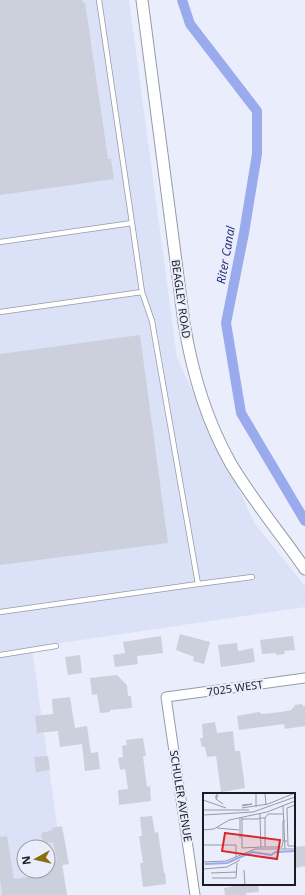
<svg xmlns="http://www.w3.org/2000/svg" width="305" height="895" font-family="'Noto Sans',sans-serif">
  <rect width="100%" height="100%" fill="#eaeefc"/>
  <path fill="#dbe1f6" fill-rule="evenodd" d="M 0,0 L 129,0 L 177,358 L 255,524 L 305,586 L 305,607 L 0,652 Z
    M 32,649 L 67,895 L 0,895 L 0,654 ZM 24,847 L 48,847 L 48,871 L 24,871 Z"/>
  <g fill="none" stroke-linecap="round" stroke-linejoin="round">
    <path stroke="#99abec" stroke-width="10" d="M 182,0 L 190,24 L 257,111 L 257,154 L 244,233 L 226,323 L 241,413 L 305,521"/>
  </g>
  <path fill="#ccd0dd" d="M 0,0 L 82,0 L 83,3 L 85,2 L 108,159 L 111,159 L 114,179 L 0,195 Z
    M 140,335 L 168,543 L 0,565 L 0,354 Z
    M 180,634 L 210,642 L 204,664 L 193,661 L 194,657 L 176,650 Z
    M 161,636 L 163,653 L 137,656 L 138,664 L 115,667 L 113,655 L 125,653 L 123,642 Z
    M 293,636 L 295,650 L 284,651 L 285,654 L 276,655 L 276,653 L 262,654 L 260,640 Z
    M 237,643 L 238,651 L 253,648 L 255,662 L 221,667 L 218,645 Z
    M 80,655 L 82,673 L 68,675 L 65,657 Z
    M 117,675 L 127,685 L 128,696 L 131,696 L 132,708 L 110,710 L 110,712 L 100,713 L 97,694 L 92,695 L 90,678 Z
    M 70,697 L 75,728 L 87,726 L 91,753 L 98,752 L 100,769 L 85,771 L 82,744 L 60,747 L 58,731 L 37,733 L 35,716 L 53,714 L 52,699 Z
    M 302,704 L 303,706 L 305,706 L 305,726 L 285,729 L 284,724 L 239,730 L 237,716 L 259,712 L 262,714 L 281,712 L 292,710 L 292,708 L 295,707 L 294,705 Z
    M 215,722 L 217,733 L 233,731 L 235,751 L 240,751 L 245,788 L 221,792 L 216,756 L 207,757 L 205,747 L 202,747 L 200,738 L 203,738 L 202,724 Z
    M 143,738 L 146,756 L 143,756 L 147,787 L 150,786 L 151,801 L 119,805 L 118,790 L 128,789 L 125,769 L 120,770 L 118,758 L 123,757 L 122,746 L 127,745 L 126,740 Z
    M 48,756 L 50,770 L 36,772 L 34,757 Z
    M 152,816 L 155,833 L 158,832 L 164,873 L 165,873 L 166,884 L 143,887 L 140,863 L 143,863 L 139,836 L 142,836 L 140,817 Z
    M 62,826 L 69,864 L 62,865 L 67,895 L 2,895 L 0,879 L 0,837 L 7,836 L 14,879 L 48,874 L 48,863 L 54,862 L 54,861 L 57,860 L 53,842 L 43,844 L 41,833 L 53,830 L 52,828 Z
    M 305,846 L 305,866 L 295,868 L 294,847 Z
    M 246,884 L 258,884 L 259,892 L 246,893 L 246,895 L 225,895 L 224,888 Z"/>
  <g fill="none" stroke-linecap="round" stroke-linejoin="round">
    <g stroke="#979ba8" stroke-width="6">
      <path id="service" d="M 99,0 L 132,223
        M 0,242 L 132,223 L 142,292 L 0,312
        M 198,584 L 252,577
        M 0,612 L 198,584 L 152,321 L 142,292
        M 0,655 L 56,646"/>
    </g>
    <g stroke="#979ba8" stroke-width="11">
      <path id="minor" d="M 195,895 L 166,697 L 305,678"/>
    </g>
    <g stroke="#979ba8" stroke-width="13">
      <path id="tertiary" d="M 142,0 L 184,323 C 192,372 206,420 231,464 C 253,501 281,534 305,569"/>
    </g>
    <use href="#service" stroke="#fff" stroke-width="4.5"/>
    <use href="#minor" stroke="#fff" stroke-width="9"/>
    <use href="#tertiary" stroke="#fff" stroke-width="11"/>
  </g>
  <g text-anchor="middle" stroke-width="4" stroke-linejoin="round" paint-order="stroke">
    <g font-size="11" fill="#1b1d22" stroke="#eaeefc">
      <text transform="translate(181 299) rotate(82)" y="4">BEAGLEY ROAD</text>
      <text transform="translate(235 688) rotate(-8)" y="4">7025 WEST</text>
      <text transform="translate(181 796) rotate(81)" y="4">SCHULER AVENUE</text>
    </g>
    <g font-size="12" font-style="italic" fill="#27327c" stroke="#eaeefc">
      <text transform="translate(226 255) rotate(-80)" y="4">Riter Canal</text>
    </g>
  </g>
  <g transform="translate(203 793)">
    <rect width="92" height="92" fill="#eaeefc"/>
    <path fill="none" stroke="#99abec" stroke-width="2" d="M 2,71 L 24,70 L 49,59 L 68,62 L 73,59 L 92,58"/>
    <path fill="none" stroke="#979aa5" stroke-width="1" d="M 53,0 L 53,14M 62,0 L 63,12M 13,6 L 15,2 L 13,2 L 13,6 L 20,11M 0,7 L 23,15M 39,12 L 49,11 L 39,13M 92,12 L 84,15 L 85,53 L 92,53M 80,13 L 82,56M 39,15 L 65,11 L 92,0M 0,17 L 46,17M 0,22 L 50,19 L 92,4M 39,24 L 39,26 L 55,26 L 57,25 L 62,25 L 62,54 L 58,54 L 57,25 L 57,21M 37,25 L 37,45M 62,25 L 65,21 L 80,21M 39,26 L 39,55 L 58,54M 14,35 L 36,37M 0,37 L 11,36 L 26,27 L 64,19 L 92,8M 80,48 L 80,28 L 82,28M 0,52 L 33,52 L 33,64M 62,54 L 79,54 L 80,48 L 84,48M 0,69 L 23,68 L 52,56 L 92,56M 0,76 L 24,74 L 37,67M 41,77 L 42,92M 8,80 L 34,79M 9,85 L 33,85 L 34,70M 0,92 L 32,92"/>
    <path fill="#d62828" fill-opacity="0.15" stroke="#d62828" stroke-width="2" d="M 22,40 L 77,47 L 74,66 L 19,58 Z"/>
    <rect width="92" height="92" fill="none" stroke="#1b1d22" stroke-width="2"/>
  </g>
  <g transform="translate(36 859) rotate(262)"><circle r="19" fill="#eaeefc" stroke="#979aa5"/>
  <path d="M0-3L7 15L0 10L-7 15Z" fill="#886f0f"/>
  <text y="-6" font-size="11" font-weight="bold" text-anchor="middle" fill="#1b1d22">N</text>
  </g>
</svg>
